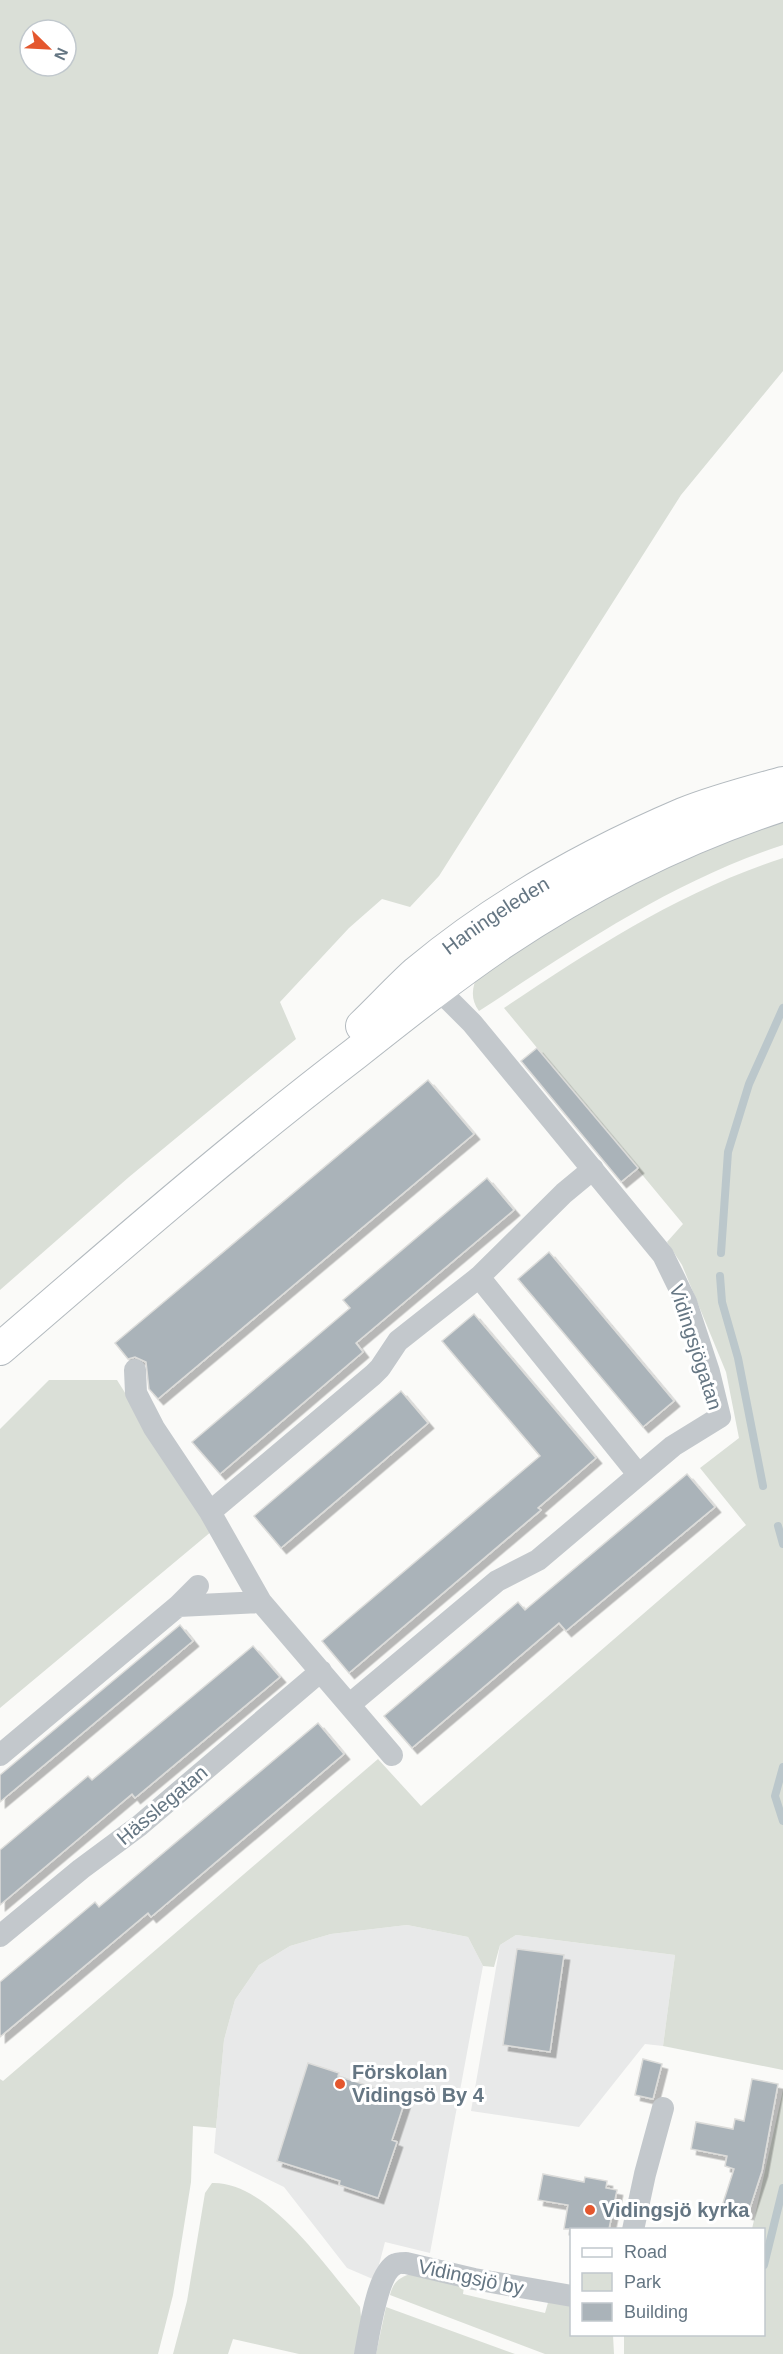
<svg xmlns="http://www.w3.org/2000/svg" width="783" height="2354" font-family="Arial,sans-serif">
  <defs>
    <filter id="shadow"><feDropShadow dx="5.5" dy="5.5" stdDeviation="0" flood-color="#0004"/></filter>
  </defs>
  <rect width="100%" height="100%" fill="#fafaf8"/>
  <path fill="#e8e9e9" d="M 407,1925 L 468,1937 L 483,1966 L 430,2253 L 385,2242 L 375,2280 L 347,2268 L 284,2187 L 214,2153 L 216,2128 L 224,2040 L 235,2000 L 259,1965 L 290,1946 L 331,1934 Z
    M 516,1935 L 675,1955 L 663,2046 L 645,2044 L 579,2127 L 471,2111 L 500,1945 Z"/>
  <path fill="#dadfd7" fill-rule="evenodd" d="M 0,0 L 783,0 L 783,371 L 681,495 L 439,876 L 410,907 L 382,899 L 349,928 L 280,1002 L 296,1039 L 129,1177 L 0,1290 ZM 30,30 L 66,30 L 66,66 L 30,66 Z
    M 783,817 L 783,845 C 670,882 577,947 479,1011 C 470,999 472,987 478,974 L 634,878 Z
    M 783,858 L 783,2070 L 663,2046 L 675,1955 L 516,1935 L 500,1945 L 494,1967 L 483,1966 L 468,1937 L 407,1925 L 331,1934 L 290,1946 L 259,1965 L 235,2000 L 224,2040 L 216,2128 L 193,2126 L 191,2182 L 173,2295 L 158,2354 L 0,2354 L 0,2079 L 3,2081 L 378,1759 L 421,1806 L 746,1525 L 700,1468 L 739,1438 L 726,1372 L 682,1265 L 667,1242 L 683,1224 L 504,1008 C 592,949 681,891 783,858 Z
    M 49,1380 L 117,1380 L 212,1531 L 0,1708 L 0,1429 Z
    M 783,2090 L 783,2354 L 624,2354 L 624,2335 L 764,2334 L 764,2230 L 752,2229 Z
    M 212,2183 C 268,2181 326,2267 360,2307 L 362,2326 L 354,2354 L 299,2354 L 233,2339 L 228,2354 L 173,2354 L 187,2301 L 205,2193 Z
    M 410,2274 L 464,2287 L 463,2294 L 545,2313 L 549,2299 L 571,2302 L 572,2334 L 613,2335 L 614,2354 L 545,2354 L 390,2295 C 393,2283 398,2278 410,2274 Z
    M 386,2307 L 515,2354 L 376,2354 Z"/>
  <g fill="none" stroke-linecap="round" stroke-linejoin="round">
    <path stroke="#bbc7cb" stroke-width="8" d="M 721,1253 L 728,1152 L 749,1084 L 783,1008
      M 720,1276 L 722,1302 L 738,1358 L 763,1486
      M 778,1526 L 783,1544
      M 783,1767 L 775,1796 L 783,1821
      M 764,2265 L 783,2188"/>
  </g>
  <path fill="#aab3b9" stroke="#dcdcda" stroke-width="1.5" filter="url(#shadow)" d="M 537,1048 L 638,1168 L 621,1182 L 521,1061 Z
    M 428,1080 L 474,1134 L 158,1399 L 149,1389 L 146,1362 L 135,1357 L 128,1359 L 115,1343 Z
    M 487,1178 L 514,1210 L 356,1343 L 363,1352 L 220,1474 L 192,1442 L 350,1308 L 343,1300 Z
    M 549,1252 L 674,1401 L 643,1427 L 518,1279 Z
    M 474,1314 L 596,1458 L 538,1508 L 541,1510 L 349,1673 L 322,1641 L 540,1456 L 442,1341 Z
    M 401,1391 L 428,1423 L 281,1548 L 254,1516 Z
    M 687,1474 L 715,1507 L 566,1631 L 559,1623 L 412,1748 L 384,1716 L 518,1602 L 525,1610 Z
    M 180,1625 L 193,1641 L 0,1802 L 0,1775 Z
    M 253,1646 L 280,1677 L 135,1798 L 132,1794 L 0,1905 L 0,1850 L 88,1776 L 92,1780 Z
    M 318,1723 L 344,1754 L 151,1917 L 148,1913 L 0,2037 L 0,1982 L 95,1902 L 99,1907 Z
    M 517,1949 L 564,1955 L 550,2052 L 503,2045 Z
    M 643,2059 L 662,2064 L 653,2099 L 635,2095 Z
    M 308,2063 L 339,2073 L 338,2076 L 406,2098 L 392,2140 L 397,2142 L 378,2198 L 339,2185 L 340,2181 L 277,2161 Z
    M 752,2079 L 778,2084 L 762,2171 L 748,2214 L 722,2206 L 734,2169 L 725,2166 L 727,2156 L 691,2149 L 696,2122 L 733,2129 L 735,2119 L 744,2121 Z
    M 543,2174 L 584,2182 L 585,2177 L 607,2181 L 606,2188 L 617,2190 L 609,2229 L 564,2229 L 568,2205 L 538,2200 Z"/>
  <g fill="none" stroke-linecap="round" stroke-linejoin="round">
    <g stroke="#b3babf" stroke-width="34">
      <g id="secondary">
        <path id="s1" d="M 362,1026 C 380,1009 398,989 417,972 C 495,907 589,854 683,814 C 715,801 750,792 783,783"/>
        <path d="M 0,1349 C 117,1248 233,1147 356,1053 C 404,1015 452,977 502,943 C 589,885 684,837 783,805"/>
      </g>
    </g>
    <path stroke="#c3c8cc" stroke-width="22" d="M 479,1277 L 638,1474
      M 135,1370 L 136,1393 L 154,1428 L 210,1512 L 261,1602
      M 210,1512 L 373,1375 L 380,1368 L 398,1341 L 479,1277 L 564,1193 L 593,1169
      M 178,1606 L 261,1602 L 392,1755
      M 349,1705 L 497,1581 L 538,1560 L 673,1446 L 720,1417 L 709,1372 L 686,1302 L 663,1255 L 472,1023 L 450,1001 L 427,982
      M 0,1755 L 178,1606 L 198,1586
      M 0,1936 L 81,1869 L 139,1826 L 321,1671
      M 633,2230 L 645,2174 L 663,2108
      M 365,2354 C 369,2335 377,2272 396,2264 C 397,2263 404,2263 406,2263 L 474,2279 L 572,2296"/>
    <use href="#secondary" stroke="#fff" stroke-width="32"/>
  </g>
  <g fill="#e4572e" stroke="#fff" stroke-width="2">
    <circle cx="340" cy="2084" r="6"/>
    <circle cx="590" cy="2210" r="6"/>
  </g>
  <g text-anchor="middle" stroke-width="6" stroke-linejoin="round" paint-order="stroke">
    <g font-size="20" fill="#657683" stroke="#fff">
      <text dy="7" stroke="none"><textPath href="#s1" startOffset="174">Haningeleden</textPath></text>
      <text transform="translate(696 1347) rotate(72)" y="7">Vidingsjögatan</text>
      <text transform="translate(162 1805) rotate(-40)" y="7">Hässlegatan</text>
      <text transform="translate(471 2277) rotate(12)" y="7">Vidingsjö by</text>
    </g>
    <g font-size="20" font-weight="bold" fill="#657683" stroke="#fff" text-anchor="start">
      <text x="352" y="2079">Förskolan<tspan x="352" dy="23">Vidingsö By 4</tspan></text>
      <text x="602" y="2217">Vidingsjö kyrka</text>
    </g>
  </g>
  <rect x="570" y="2228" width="195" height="108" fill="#ffffff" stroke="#c1c8cd" stroke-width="1.5"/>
  <rect x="582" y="2248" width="30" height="9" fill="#ffffff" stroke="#c1c8cd" stroke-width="1.5"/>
  <text x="624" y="2258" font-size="18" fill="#657683">Road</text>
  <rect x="582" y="2273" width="30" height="18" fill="#dadfd7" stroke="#c1c8cd" stroke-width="1.5"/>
  <text x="624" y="2288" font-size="18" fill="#657683">Park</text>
  <rect x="582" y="2303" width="30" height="18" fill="#aab3b9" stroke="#c1c8cd" stroke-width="1.5"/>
  <text x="624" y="2318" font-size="18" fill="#657683">Building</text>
  <g transform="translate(48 48) rotate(114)"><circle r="28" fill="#ffffff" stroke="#c1c8cd" stroke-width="1.5"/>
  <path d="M0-4.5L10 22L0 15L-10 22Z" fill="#e4572e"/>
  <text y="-9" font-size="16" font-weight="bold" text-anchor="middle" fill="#657683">N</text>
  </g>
</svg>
